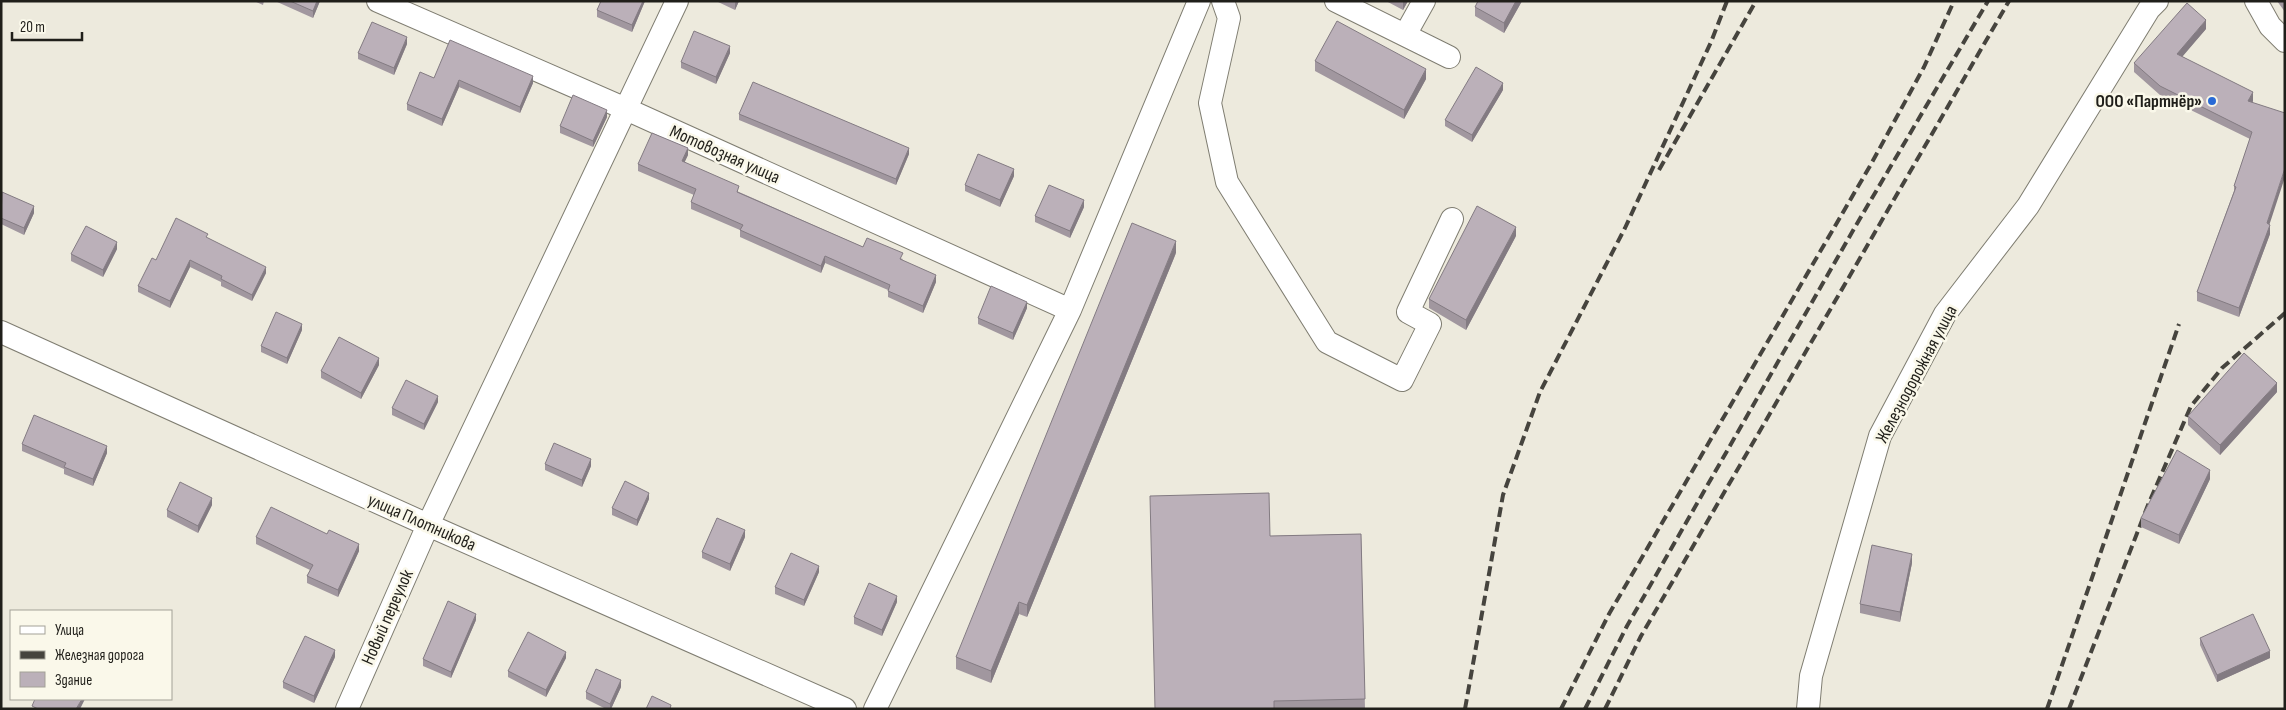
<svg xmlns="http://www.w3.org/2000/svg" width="2286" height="710" font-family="'Sofia Sans Condensed',sans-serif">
  <rect width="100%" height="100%" fill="#edeadd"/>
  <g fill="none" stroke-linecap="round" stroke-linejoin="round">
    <g stroke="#7f7d71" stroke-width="24">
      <path id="minor" d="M 378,1 L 626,109 L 1070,310
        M 1223,1 L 1229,18 L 1210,103 L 1227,182 L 1327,342 L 1402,380 L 1430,324 L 1408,312 L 1452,219
        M 1336,1 L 1449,57
        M 2256,1 L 2270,26 L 2285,41
        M 1405,35 L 1424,1
        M 1,332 L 428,525 L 845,709
        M 347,709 L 428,525 L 677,1
        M 875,709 L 1070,310 L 1199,1
        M 1808,709 L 1811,676 L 1880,436 L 1945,314 L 2028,206 L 2149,9 L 2157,1"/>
    </g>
    <use href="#minor" stroke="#fff" stroke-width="22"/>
    <path stroke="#46443e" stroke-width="4" stroke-dasharray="10 5" stroke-linecap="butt" d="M 1659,170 L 1756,1
      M 1465,709 L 1503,495 L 1540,392 L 1625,228 L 1711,42 L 1727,1
      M 1561,709 L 1609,614 L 1870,166 L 1924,67 L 1954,1
      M 1585,709 L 1627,626 L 1855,227 L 1988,1
      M 1605,709 L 1641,636 L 2009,1
      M 2047,709 L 2179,324
      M 2069,709 L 2148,505 L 2191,406 L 2222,368 L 2285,313"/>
  </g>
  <path fill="#a1979f" d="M 254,1 L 264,1 L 263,5 Z
    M 275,1 L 320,1 L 313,18 Z
    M 601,1 L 645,1 L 632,32 L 597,17 L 597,10 Z
    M 716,1 L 739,1 L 735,10 Z
    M 1386,1 L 1408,1 L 1403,10 Z
    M 1478,1 L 1522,1 L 1504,33 L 1475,16 L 1475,7 Z
    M 2277,1 L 2285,1 L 2285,12 Z
    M 2206,29 L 2182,56 L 2253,101 L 2252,103 L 2270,234 L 2239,317 L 2197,301 L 2197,292 L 2234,191 L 2234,186 L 2250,139 L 2160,95 L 2134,72 L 2134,63 Z
    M 407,44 L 394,75 L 358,59 L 358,53 Z
    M 730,53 L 716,84 L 681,68 L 681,62 Z
    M 1315,61 L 1426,79 L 1404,119 L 1315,71 Z
    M 434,78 L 533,83 L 520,113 L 459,87 L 442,126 L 407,110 L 407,104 Z
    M 1503,90 L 1472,142 L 1445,126 L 1445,120 Z
    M 739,114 L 909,154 L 896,185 L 739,120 Z
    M 607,117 L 593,147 L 560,133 L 560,126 Z
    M 688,155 L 684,162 L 739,192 L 863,247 L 903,259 L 902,260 L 936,282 L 923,313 L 888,297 L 888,290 L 825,263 L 821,273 L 740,237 L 740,230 L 691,209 L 691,202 L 694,195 L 638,171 L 638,164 Z
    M 1014,176 L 1000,207 L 965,191 L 965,185 Z
    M 1,193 L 34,213 L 24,235 L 1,224 Z
    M 1084,207 L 1070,238 L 1035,222 L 1035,216 Z
    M 1516,236 L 1466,330 L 1429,308 L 1429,299 Z
    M 208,238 L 266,273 L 252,301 L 221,286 L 221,282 L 190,267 L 170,308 L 138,292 L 138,286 L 156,260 Z
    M 117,249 L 103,277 L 71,261 L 71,254 Z
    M 1176,253 L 1027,617 L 1019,614 L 991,683 L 956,669 L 956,657 Z
    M 1027,308 L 1013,340 L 978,324 L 978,318 Z
    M 302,330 L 287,364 L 261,352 L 261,346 Z
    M 379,365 L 361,399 L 321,378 L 321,371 Z
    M 2277,392 L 2220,455 L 2188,425 L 2188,416 Z
    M 438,402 L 424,430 L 392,415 L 392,408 Z
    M 22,444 L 107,453 L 93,486 L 64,474 L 64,469 L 22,451 Z
    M 545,464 L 591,466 L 582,487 L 545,470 Z
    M 2210,479 L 2179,544 L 2141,527 L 2141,518 Z
    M 649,499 L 637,526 L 612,515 L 612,508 Z
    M 212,505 L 198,533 L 167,517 L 167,510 Z
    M 1361,534 L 1365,709 L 1155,709 L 1270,536 Z
    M 256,537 L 359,551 L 338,597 L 307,583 L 307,576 L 310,570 L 256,544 Z
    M 745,537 L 730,571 L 702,558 L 702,552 Z
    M 1912,563 L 1900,622 L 1860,613 L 1860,604 Z
    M 819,572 L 804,606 L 775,594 L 775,587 Z
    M 897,602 L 882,636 L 854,624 L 854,617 Z
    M 476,620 L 451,678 L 423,666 L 423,659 Z
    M 2200,638 L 2270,658 L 2217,682 L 2200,645 Z
    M 335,657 L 314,703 L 283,688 L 283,682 Z
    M 566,658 L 546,697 L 508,677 L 508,671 Z
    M 621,687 L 611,709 L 606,709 L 586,699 L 586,692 Z"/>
  <path fill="#837b82" d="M 317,1 L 320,1 L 313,18 L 313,11 Z
    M 643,1 L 645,1 L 632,32 L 632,25 Z
    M 736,1 L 739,1 L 735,10 L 735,3 Z
    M 1403,1 L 1408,1 L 1403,10 Z
    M 1516,1 L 1522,1 L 1504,33 L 1504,23 Z
    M 2206,20 L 2206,29 L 2177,63 L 2177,54 Z
    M 407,37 L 407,44 L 394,75 L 394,68 Z
    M 730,46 L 730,53 L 716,84 L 716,77 Z
    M 1426,69 L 1426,79 L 1404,119 L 1404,110 Z
    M 533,76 L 533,83 L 520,113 L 520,107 Z
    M 459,80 L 459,87 L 442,126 L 442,119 Z
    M 1503,83 L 1503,90 L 1472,142 L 1472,135 Z
    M 2253,92 L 2253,101 L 2248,110 L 2248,101 Z
    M 607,110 L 607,117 L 593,147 L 593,141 Z
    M 688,148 L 688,155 L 682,168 L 682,161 Z
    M 909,148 L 909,154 L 896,185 L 896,179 Z
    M 2285,168 L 2285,177 L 2267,232 L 2267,223 Z
    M 1014,169 L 1014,176 L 1000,207 L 1000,200 Z
    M 1084,200 L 1084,207 L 1070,238 L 1070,231 Z
    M 34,206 L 34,213 L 24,235 L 24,228 Z
    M 2270,225 L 2270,234 L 2239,317 L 2239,308 Z
    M 1516,227 L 1516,236 L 1466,330 L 1466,320 Z
    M 1176,241 L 1176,253 L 1027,617 L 1027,605 Z
    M 117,242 L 117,249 L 103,277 L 103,270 Z
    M 825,256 L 825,263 L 821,273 L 821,266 Z
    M 190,260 L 190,267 L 170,308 L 170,301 Z
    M 266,267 L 266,273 L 252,301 L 252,295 Z
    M 936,275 L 936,282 L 923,313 L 923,306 Z
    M 1027,302 L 1027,308 L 1013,340 L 1013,333 Z
    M 302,324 L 302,330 L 287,364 L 287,358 Z
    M 379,358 L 379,365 L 361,399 L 361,393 Z
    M 2277,383 L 2277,392 L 2220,455 L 2220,445 Z
    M 438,396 L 438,402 L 424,430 L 424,424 Z
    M 107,446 L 107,453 L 93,486 L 93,479 Z
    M 591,459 L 591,466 L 582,487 L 582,480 Z
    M 2210,470 L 2210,479 L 2179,544 L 2179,535 Z
    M 649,493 L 649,499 L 637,526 L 637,520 Z
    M 212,498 L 212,505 L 198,533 L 198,526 Z
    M 745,530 L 745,537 L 730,571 L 730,564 Z
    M 359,544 L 359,551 L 338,597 L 338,590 Z
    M 1912,554 L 1912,563 L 1900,622 L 1900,612 Z
    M 819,566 L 819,572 L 804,606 L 804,600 Z
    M 897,596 L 897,602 L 882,636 L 882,630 Z
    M 1019,602 L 1019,614 L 991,683 L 991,671 Z
    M 476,614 L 476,620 L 451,678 L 451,672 Z
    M 335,650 L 335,657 L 314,703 L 314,696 Z
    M 2270,651 L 2270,658 L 2217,682 L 2217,675 Z
    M 566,652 L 566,658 L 546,697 L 546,690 Z
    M 621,680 L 621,687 L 611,709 L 610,709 L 610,704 Z
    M 82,699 L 85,699 L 80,709 L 76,709 Z"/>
  <path fill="#bbb0b9" stroke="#837b82" d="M 290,1 L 317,1 L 313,11 Z
    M 601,1 L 643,1 L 632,25 L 597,10 Z
    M 1478,1 L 1516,1 L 1504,23 L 1475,7 Z
    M 2187,3 L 2206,20 L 2177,54 L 2253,92 L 2248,101 L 2285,113 L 2285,168 L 2267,223 L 2270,225 L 2239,308 L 2197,292 L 2236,187 L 2234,186 L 2252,132 L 2160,86 L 2134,63 Z
    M 1337,21 L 1426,69 L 1404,110 L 1315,61 Z
    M 372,22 L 407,37 L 394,68 L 358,53 Z
    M 694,31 L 730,46 L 716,77 L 681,62 Z
    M 450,40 L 533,76 L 520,107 L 459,80 L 442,119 L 407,104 L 420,72 L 434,78 Z
    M 1476,67 L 1503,83 L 1472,135 L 1445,120 Z
    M 753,82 L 909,148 L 896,179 L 739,114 Z
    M 573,95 L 607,110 L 593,141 L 560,126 Z
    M 652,133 L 688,148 L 682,161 L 739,186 L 737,192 L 863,247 L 867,238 L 903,253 L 900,259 L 936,275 L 923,306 L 888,291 L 890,285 L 825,256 L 821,266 L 740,230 L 743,225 L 691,202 L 696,189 L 638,164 Z
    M 978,154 L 1014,169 L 1000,200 L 965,185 Z
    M 1049,185 L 1084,200 L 1070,231 L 1035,216 Z
    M 2,192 L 34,206 L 24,228 L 1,218 Z
    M 1477,206 L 1516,227 L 1466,320 L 1429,299 Z
    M 176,218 L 208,234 L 206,237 L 266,267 L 252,295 L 221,279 L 222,276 L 190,260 L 170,301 L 138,286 L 152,258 L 156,260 Z
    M 1132,223 L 1176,241 L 1027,605 L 1019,602 L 991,671 L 956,657 Z
    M 86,226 L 117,242 L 103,270 L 71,254 Z
    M 991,286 L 1027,302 L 1013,333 L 978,318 Z
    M 276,312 L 302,324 L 287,358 L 261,346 Z
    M 339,337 L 379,358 L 361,393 L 321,371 Z
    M 2244,353 L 2277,383 L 2220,445 L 2188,416 Z
    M 406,380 L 438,396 L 424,424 L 392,408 Z
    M 34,415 L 107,446 L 93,479 L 64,467 L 66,463 L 22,444 Z
    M 554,443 L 591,459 L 582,480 L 545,464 Z
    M 2177,450 L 2210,470 L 2179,535 L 2141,518 Z
    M 625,481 L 649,493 L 637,520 L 612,508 Z
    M 180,482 L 212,498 L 198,526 L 167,510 Z
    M 1269,493 L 1270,536 L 1361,534 L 1365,699 L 1274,701 L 1274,709 L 1155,709 L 1150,496 Z
    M 271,507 L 327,534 L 329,530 L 359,544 L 338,590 L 307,576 L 313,565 L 256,537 Z
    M 717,518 L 745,530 L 730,564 L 702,552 Z
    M 1872,545 L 1912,554 L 1900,612 L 1860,604 Z
    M 791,553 L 819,566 L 804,600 L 775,587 Z
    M 869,583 L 897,596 L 882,630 L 854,617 Z
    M 448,601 L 476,614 L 451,672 L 423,659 Z
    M 2253,614 L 2270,651 L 2217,675 L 2200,638 Z
    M 528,632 L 566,652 L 546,690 L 508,671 Z
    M 305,636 L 335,650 L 314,696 L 283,682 Z
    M 596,669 L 621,680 L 610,704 L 586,692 Z
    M 652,696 L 671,705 L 670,709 L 646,709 Z
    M 35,699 L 82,699 L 76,709 L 38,709 L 32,706 Z"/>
  <circle fill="#296ad6" stroke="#faf8ea" stroke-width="2" cx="2212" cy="101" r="5"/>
  <g text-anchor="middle" stroke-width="5" stroke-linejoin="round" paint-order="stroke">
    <g font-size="18" font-weight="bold" fill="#201f1a" stroke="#faf8ea" text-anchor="end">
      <text x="2202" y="107">ООО «Партнёр»</text>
    </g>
    <g font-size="18" fill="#201f1a" stroke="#faf8ea">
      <text transform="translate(725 154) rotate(24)" y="6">Мотовозная улица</text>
      <text transform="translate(1916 374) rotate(-62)" y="6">Железнодорожная улица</text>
      <text transform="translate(422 522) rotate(24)" y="6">улица Плотникова</text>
      <text transform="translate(387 617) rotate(-66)" y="6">Новый переулок</text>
    </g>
  </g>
  <rect width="2286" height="710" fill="none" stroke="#201f1a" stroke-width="5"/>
  <rect x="10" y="610" width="162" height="90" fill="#faf8ea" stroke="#a3a197"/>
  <rect x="20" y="626" width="25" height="8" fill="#ffffff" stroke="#a3a197"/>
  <text x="55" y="635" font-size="15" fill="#201f1a">Улица</text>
  <rect x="20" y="651" width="25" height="8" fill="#46443e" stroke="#a3a197"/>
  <text x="55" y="660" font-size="15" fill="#201f1a">Железная дорога</text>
  <rect x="20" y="672" width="25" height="15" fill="#bbb0b9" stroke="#a3a197"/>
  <text x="55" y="685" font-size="15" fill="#201f1a">Здание</text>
  <path d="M12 32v8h70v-8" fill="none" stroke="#201f1a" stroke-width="2.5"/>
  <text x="20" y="32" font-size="15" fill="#201f1a" stroke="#faf8ea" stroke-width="4" paint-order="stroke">20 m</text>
</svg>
